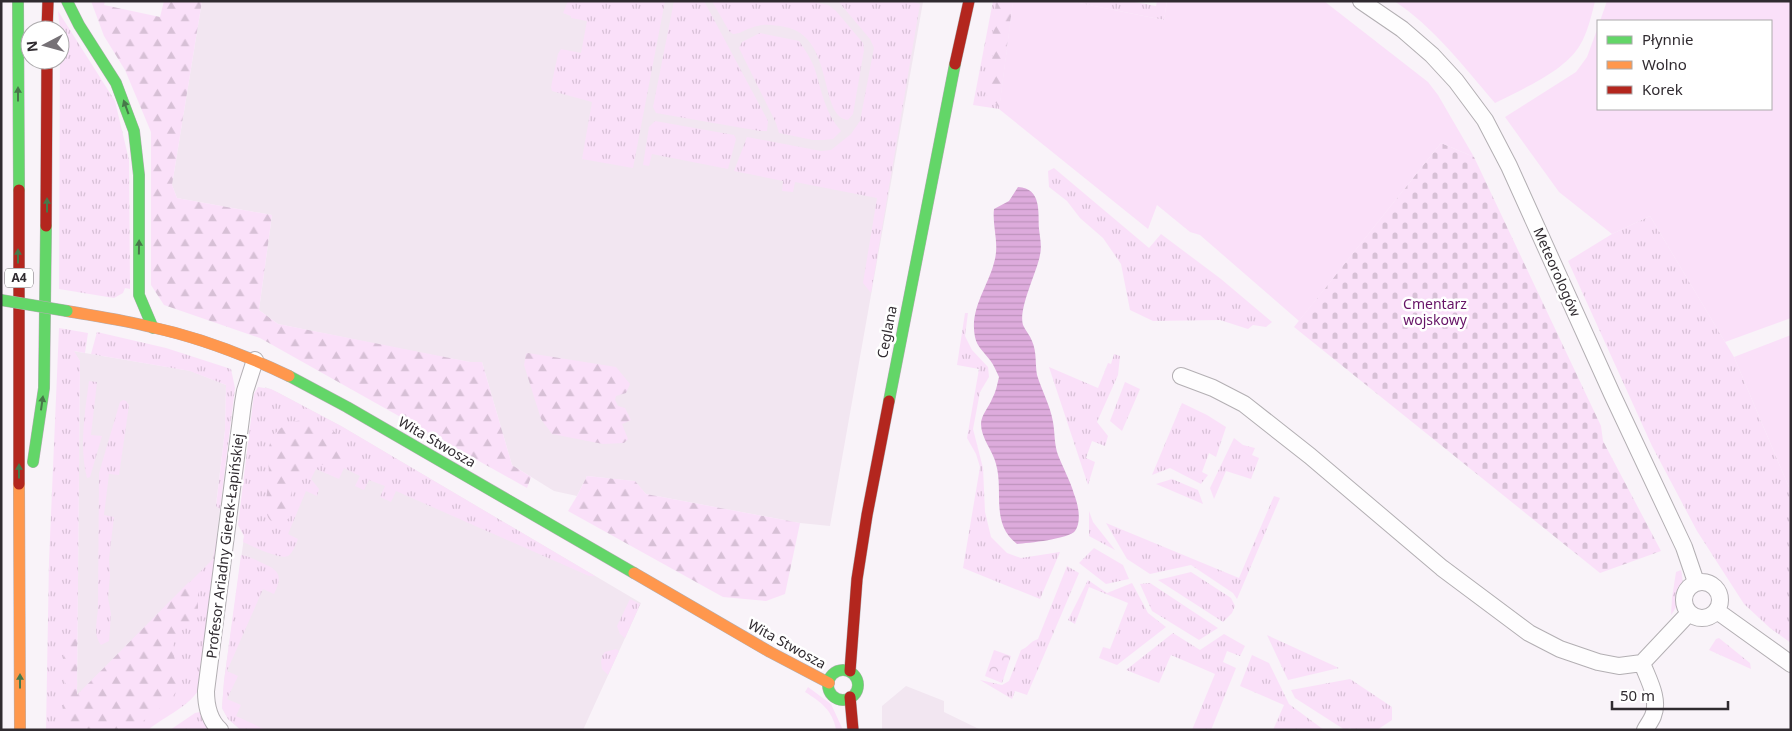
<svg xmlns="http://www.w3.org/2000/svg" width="1792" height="731" font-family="'Noto Sans',sans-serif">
  <defs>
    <pattern id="grass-tufts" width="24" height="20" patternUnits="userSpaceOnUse" patternTransform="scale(1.25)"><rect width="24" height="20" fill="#fae0f9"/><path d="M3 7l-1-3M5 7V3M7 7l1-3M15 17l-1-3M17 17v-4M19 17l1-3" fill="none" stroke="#d7c0d6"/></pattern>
    <pattern id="forest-firs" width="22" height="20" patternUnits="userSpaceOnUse" patternTransform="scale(1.25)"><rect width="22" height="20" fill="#fae0f9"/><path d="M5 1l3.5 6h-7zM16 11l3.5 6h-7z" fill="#d7c0d6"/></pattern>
    <pattern id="cemetery-stones" width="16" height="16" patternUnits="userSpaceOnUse" patternTransform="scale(1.25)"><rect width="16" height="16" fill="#fae0f9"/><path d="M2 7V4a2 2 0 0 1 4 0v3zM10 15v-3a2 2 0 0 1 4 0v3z" fill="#d7c0d6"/></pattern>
    <pattern id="park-crowns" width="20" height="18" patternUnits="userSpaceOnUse" patternTransform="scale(1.25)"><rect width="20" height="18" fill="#fae0f9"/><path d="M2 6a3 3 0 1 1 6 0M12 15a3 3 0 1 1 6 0" fill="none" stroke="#d7c0d6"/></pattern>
    <pattern id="water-rules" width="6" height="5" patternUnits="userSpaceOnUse" patternTransform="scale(1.25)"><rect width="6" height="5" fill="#ddabdc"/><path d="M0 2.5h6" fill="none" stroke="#be93bd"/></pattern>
  </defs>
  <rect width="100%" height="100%" fill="#f9f3f9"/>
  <path fill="#f2e6f1" d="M 202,1 L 923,2 L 830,526 L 800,523 L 646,494 L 634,481 L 587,476 L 577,496 L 554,491 L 512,465 L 482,362 L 470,362 L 421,353 L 278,324 L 259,310 L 272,215 L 177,198 L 172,185 Z
    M 73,351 L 191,371 L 226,385 L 225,430 L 216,505 L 220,509 L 214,559 L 77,696 L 80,361 Z
    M 265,387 L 277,392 L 341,426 L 641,603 L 583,730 L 241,730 L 228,719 L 222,708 L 224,681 Z
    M 906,686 L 944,701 L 944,712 L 981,730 L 882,730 L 882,706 Z"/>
  <path fill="url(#grass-tufts)" d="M 568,1 L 665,1 L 633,168 L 582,159 L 592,102 L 552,91 L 551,87 L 558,54 L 561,49 L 581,53 L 587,21 L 571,18 L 571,16 L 563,13 Z
    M 674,1 L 704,1 L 768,121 L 767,131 L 760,131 L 656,113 L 653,107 Z
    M 712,1 L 810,1 L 828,5 L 836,11 L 863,43 L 864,50 L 853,114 L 848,120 C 818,117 835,36 785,27 C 774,25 761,23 751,28 C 744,30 740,34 733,34 L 729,31 Z
    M 838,1 L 911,1 L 920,4 L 871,293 L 863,283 L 877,198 L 795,182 L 793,192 L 782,191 L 783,181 L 734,171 L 747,137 L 821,151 L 831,150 L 851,134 L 860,121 L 874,48 L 870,39 Z
    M 993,1 L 1013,1 L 999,109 L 973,105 Z
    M 1069,1 L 1129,1 L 1156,6 L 1157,1 L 1167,1 L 1164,20 Z
    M 58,11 L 115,101 L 129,160 L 130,289 L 125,288 L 123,293 L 114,298 L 59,289 L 60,30 Z
    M 760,33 L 799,41 C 805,50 813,61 816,73 C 822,94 826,114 841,131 L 833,139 L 823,140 L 813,140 L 779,133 L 776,123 L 739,48 L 742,42 Z
    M 655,121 L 734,135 L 736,139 L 728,169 L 652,154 L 649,166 L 643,165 L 649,127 Z
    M 1054,168 L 1149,248 L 1161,234 L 1221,279 L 1272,322 L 1266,327 L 1253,325 L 1248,329 L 1220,320 L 1153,321 L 1130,310 L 1121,264 L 1103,238 L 1080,218 L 1067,201 L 1049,187 L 1048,171 Z
    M 1650,216 L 1734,357 L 1791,492 L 1791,643 L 1770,628 L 1744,604 L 1697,531 L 1652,446 L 1568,261 L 1612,234 Z
    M 965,313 L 968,313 L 965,336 L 972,350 L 988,367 L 989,377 L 980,392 L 973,429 L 983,468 L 985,512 L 991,537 L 1007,553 L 1021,558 L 1060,552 L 1040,599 L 963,568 L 980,467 L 976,454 L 967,438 L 979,369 L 957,365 Z
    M 59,328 L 88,333 L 85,353 L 74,351 L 80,361 L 77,695 L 213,559 L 217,534 L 219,533 L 201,686 C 190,707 166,715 148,730 L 46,730 L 49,561 Z
    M 97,332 L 166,348 L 231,369 L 235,388 L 220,509 L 216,506 L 225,430 L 226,385 L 190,371 L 91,354 Z
    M 1114,354 L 1120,356 L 1118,375 L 1097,422 L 1108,436 L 1105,446 L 1092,441 L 1086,458 L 1095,462 L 1088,485 L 1049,367 L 1098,388 L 1108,363 L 1111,364 Z
    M 89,381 L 97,382 L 91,435 L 102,436 L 90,477 L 87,478 C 79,447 85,412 89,381 Z
    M 1125,382 L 1140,389 L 1122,431 L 1110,421 Z
    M 258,387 L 271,389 L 341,426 L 595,576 L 589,576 L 396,491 L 391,502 L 380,497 L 385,486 L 369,480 L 364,490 L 355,486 L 360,476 L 344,468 L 339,479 L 316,469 L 311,479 L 319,489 L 317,496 L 306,491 L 288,534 L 298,539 C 296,544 293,553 288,556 C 280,560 252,546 243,542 L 244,536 L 238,525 L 254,394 Z
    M 123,400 L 126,401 L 129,405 L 119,475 L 109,474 L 104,515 L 114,517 L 109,559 L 110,575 L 108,598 L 111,614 L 109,641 L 101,645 C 93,635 97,621 98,609 L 99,473 L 120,402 Z
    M 1182,403 L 1207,415 L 1226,427 L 1216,457 L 1209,453 L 1202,472 L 1208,475 L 1201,484 L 1170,468 L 1152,475 Z
    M 1234,438 L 1243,445 L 1255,448 L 1252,455 L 1259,458 L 1251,479 L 1226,471 L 1214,499 L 1210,488 Z
    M 1172,479 L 1198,490 L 1203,504 L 1156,484 Z
    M 1274,496 L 1280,498 L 1237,599 L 1233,593 L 1191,565 L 1150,574 L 1127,559 L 1106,523 L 1239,578 Z
    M 1089,511 L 1093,522 L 1115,550 L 1089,536 Z
    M 1094,548 L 1123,565 L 1129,579 L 1106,584 L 1079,563 Z
    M 241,555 C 248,556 254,559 260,562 C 278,570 284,574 274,594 L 263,589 L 227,671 L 238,676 L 227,699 L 241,705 L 236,716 L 266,730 L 241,730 L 228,719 L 222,708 L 224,681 Z
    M 1067,566 L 1079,573 L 1027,695 L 1015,691 L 1012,699 L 980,680 L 1002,685 L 1009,681 L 1021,650 C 1029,647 1029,642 1038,639 Z
    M 1681,570 C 1685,584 1680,604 1671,615 L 1672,598 L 1676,572 Z
    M 1191,572 L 1231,598 L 1235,606 L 1232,613 L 1223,622 L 1158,580 Z
    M 1088,580 L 1107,593 L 1132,583 L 1148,613 L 1166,627 L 1117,665 L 1099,658 L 1103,647 L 1110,649 L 1128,603 L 1089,587 L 1075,624 L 1068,620 Z
    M 1150,583 L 1218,628 L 1199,640 L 1152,611 L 1140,584 Z
    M 630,599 L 640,604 L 625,638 L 620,634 L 617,626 Z
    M 1173,633 L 1200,650 L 1224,634 L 1245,646 L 1240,656 L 1227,651 L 1223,662 L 1236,668 L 1211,730 L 1192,730 L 1215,674 L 1171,655 L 1159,683 L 1126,670 Z
    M 1267,635 L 1339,668 L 1288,680 Z
    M 1719,638 L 1750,663 L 1751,669 L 1709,650 L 1716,639 Z
    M 616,649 L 619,651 L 608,675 L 602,669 L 601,662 L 602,656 L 605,652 Z
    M 1252,655 L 1269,663 L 1289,704 L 1324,730 L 1273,730 L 1284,705 L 1240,686 Z
    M 1350,679 L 1392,707 L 1392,720 L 1377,730 L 1353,730 L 1350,728 L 1345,730 L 1295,698 L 1291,690 Z
    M 200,712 L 209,730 L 170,730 L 195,713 Z"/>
  <path fill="url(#forest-firs)" d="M 91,1 L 105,1 L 104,5 L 160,17 L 164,1 L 202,1 L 172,185 L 177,198 L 272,215 L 259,310 L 278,324 L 470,362 L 482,362 L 512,465 L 531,477 L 527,488 L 260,338 L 164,305 L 151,285 L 151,132 L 125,70 L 104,36 Z
    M 997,1 L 1013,1 L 999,109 L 996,103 L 987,96 L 984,83 L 992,65 L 993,17 Z
    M 528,353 L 616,367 L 630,384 L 626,393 L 616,396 L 615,400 L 618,406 L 625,408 L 631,420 L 622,424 L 628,439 L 624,443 L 603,444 L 552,434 L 541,419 L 524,365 L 526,354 Z
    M 304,420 C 309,422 315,422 320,424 C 335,428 343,440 346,454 L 344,459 C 326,465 296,466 292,490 C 290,500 291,509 289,518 C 285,521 280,524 275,523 C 259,518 269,488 269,477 C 269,469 268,461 268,453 C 270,433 284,421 304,420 Z
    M 587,476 L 635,481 L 646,494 L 800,523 L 785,594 L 766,601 L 723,597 L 568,511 L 577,496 Z
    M 189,582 L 194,584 L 198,590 L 198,608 L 196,617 L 191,623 L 177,634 L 174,641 L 173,651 L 180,682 L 177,690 L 170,701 L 131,730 L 63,730 C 63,722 62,714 63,706 C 63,700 65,693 65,687 C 65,669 58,648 77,637 L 77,695 Z"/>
  <path fill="url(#cemetery-stones)" d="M 1441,143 L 1474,157 L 1601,426 L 1603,441 L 1661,551 L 1600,573 L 1294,327 Z"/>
  <path fill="url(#park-crowns)" d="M 994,650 L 1011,656 L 1002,683 L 985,676 Z"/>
  <path fill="#fae0f9" d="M 1013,1 L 1069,1 L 1164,20 L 1167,1 L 1324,1 L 1428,82 L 1438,95 L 1474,157 L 1441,143 L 1299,321 L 1200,235 L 1190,232 L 1157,205 L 1148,229 L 999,109 Z
    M 1394,1 L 1595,1 C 1592,14 1587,34 1580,45 C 1564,72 1522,89 1495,103 C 1464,67 1434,27 1394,1 Z
    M 1607,1 L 1791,1 L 1791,318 L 1725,342 L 1650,216 L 1612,234 L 1559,192 L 1505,117 L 1576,72 L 1587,57 L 1598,27 L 1598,109 L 1771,109 L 1771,21 L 1600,21 Z
    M 1791,335 L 1791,492 L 1734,357 Z
    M 808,687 L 831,704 L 843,730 L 836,729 C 832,710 821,702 805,692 Z"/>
  <path fill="url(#water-rules)" d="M 1018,187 C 1042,188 1038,213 1039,229 C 1040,238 1042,246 1040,255 C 1037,272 1018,309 1023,325 C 1025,330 1030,335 1032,341 C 1037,352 1035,364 1037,375 C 1042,391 1050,405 1053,422 C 1055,433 1054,444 1058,455 C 1063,468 1070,480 1074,494 C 1078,504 1082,521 1075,531 C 1069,539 1028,543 1017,544 C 990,523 1004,492 996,464 C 993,451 981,438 981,424 C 981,415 989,407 992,399 C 996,392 997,385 999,377 C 996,371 994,365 990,360 C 984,352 977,347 975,337 C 969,308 989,286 995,259 C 999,241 992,226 994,209 L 1009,201 Z"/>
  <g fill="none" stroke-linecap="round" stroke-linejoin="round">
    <g stroke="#b3afb3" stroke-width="18">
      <path id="street" d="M 1361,1 L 1402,29 L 1432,55 L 1456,81 L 1485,120 L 1509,166 L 1612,394 L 1684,547 L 1696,582
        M 1181,376 L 1213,388 L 1244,404 L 1310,456 L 1442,568 L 1529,633 L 1560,649 L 1598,662 L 1619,666 L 1642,663 L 1689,613
        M1684 600a18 18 0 1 1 36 0a18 18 0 1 1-36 0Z
        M 1717,611 L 1791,664
        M 1642,663 C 1648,679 1660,699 1653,716 C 1651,721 1647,726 1645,730
        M 220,730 C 209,720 206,705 206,691 L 243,403 L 245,391 L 255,360"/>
    </g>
    <g stroke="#b3afb3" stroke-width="12">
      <path id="fast" d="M 18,1 L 19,190
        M 67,1 L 79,25 L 116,83 L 134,131 L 139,175 L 139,295 L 153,328
        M 289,376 L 347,407 L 634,573
        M 889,401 L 955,64
        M 33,462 L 44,388 L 46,226
        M828 685a15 15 0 1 1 30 0a15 15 0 1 1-30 0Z"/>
    </g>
    <g stroke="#b3afb3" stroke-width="12">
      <path id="slow" d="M 67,311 C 95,316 123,320 151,327 C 198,337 245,355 289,376
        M 19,484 L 20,730
        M 634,573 L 770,652 L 829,683"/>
    </g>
    <g stroke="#b3afb3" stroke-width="12">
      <path id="jam" d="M 47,30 L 48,1
        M 955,64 L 969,1
        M 19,190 L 19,484
        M 46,226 L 47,60
        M 850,671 L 857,579 L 867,515 L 889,401
        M 850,697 L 853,730"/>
    </g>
    <use href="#street" stroke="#fefdfe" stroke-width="16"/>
    <use href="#fast" stroke="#63d668" stroke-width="11"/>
    <use href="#slow" stroke="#ff974d" stroke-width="11"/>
    <use href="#jam" stroke="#b3261e" stroke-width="11"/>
    <g stroke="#b3afb3" stroke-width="12" stroke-linecap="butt">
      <path id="fast-bridge" d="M 1,300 L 67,311"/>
    </g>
    <use href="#fast-bridge" stroke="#63d668" stroke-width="11"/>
  </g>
  <defs><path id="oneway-solid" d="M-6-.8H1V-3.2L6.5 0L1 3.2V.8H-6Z" transform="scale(1.25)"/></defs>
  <g fill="#477849">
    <use href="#oneway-solid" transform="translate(18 94) rotate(-90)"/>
    <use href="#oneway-solid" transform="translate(126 107) rotate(-110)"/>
    <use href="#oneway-solid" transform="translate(47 205) rotate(-90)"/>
    <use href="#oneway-solid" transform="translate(139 247) rotate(-89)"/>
    <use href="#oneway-solid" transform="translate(18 256) rotate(-90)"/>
    <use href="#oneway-solid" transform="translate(42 403) rotate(-82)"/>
    <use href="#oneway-solid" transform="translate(19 471) rotate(-90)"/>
    <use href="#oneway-solid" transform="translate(20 681) rotate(-90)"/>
  </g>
  <g text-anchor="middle" stroke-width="5" stroke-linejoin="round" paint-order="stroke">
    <rect fill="#fff" stroke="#6e6b6e" stroke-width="1" x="5" y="268.5" width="28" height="19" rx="4"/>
    <g font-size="12" font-weight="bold" fill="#302b30">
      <text x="19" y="282">A4</text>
    </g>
    <g font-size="14" fill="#302b30" stroke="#fff">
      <text transform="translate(1557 272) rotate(66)" y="5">Meteorologów</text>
      <text transform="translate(887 332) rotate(-79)" y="5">Ceglana</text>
      <text transform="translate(437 442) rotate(30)" y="5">Wita Stwosza</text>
      <text transform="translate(225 546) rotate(-83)" y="5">Profesor Ariadny Gierek-Łapińskiej</text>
      <text transform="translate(787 644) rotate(29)" y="5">Wita Stwosza</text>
    </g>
    <g font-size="14" fill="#661366" stroke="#fff">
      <text x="1435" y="309">Cmentarz<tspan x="1435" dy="16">wojskowy</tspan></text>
    </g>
  </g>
  <rect width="1792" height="731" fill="none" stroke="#302b30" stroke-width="5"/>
  <rect x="1597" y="20" width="175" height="90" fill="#ffffff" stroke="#acaaac"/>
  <rect x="1607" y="36" width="25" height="8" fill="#63d668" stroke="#acaaac"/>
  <text x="1642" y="45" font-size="15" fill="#302b30">Płynnie</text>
  <rect x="1607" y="61" width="25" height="8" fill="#ff974d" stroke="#acaaac"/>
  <text x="1642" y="70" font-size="15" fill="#302b30">Wolno</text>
  <rect x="1607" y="86" width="25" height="8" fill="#b3261e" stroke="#acaaac"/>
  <text x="1642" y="95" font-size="15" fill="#302b30">Korek</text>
  <g transform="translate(45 45) rotate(264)"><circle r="24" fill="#ffffff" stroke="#acaaac"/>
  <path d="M0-4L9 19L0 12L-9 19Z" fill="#767176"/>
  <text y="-8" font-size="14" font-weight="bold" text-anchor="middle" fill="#302b30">N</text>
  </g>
  <path d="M1612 701v8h116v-8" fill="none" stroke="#302b30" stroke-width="2.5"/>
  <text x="1620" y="701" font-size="15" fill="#302b30" stroke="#ffffff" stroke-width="4" paint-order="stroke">50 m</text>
</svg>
